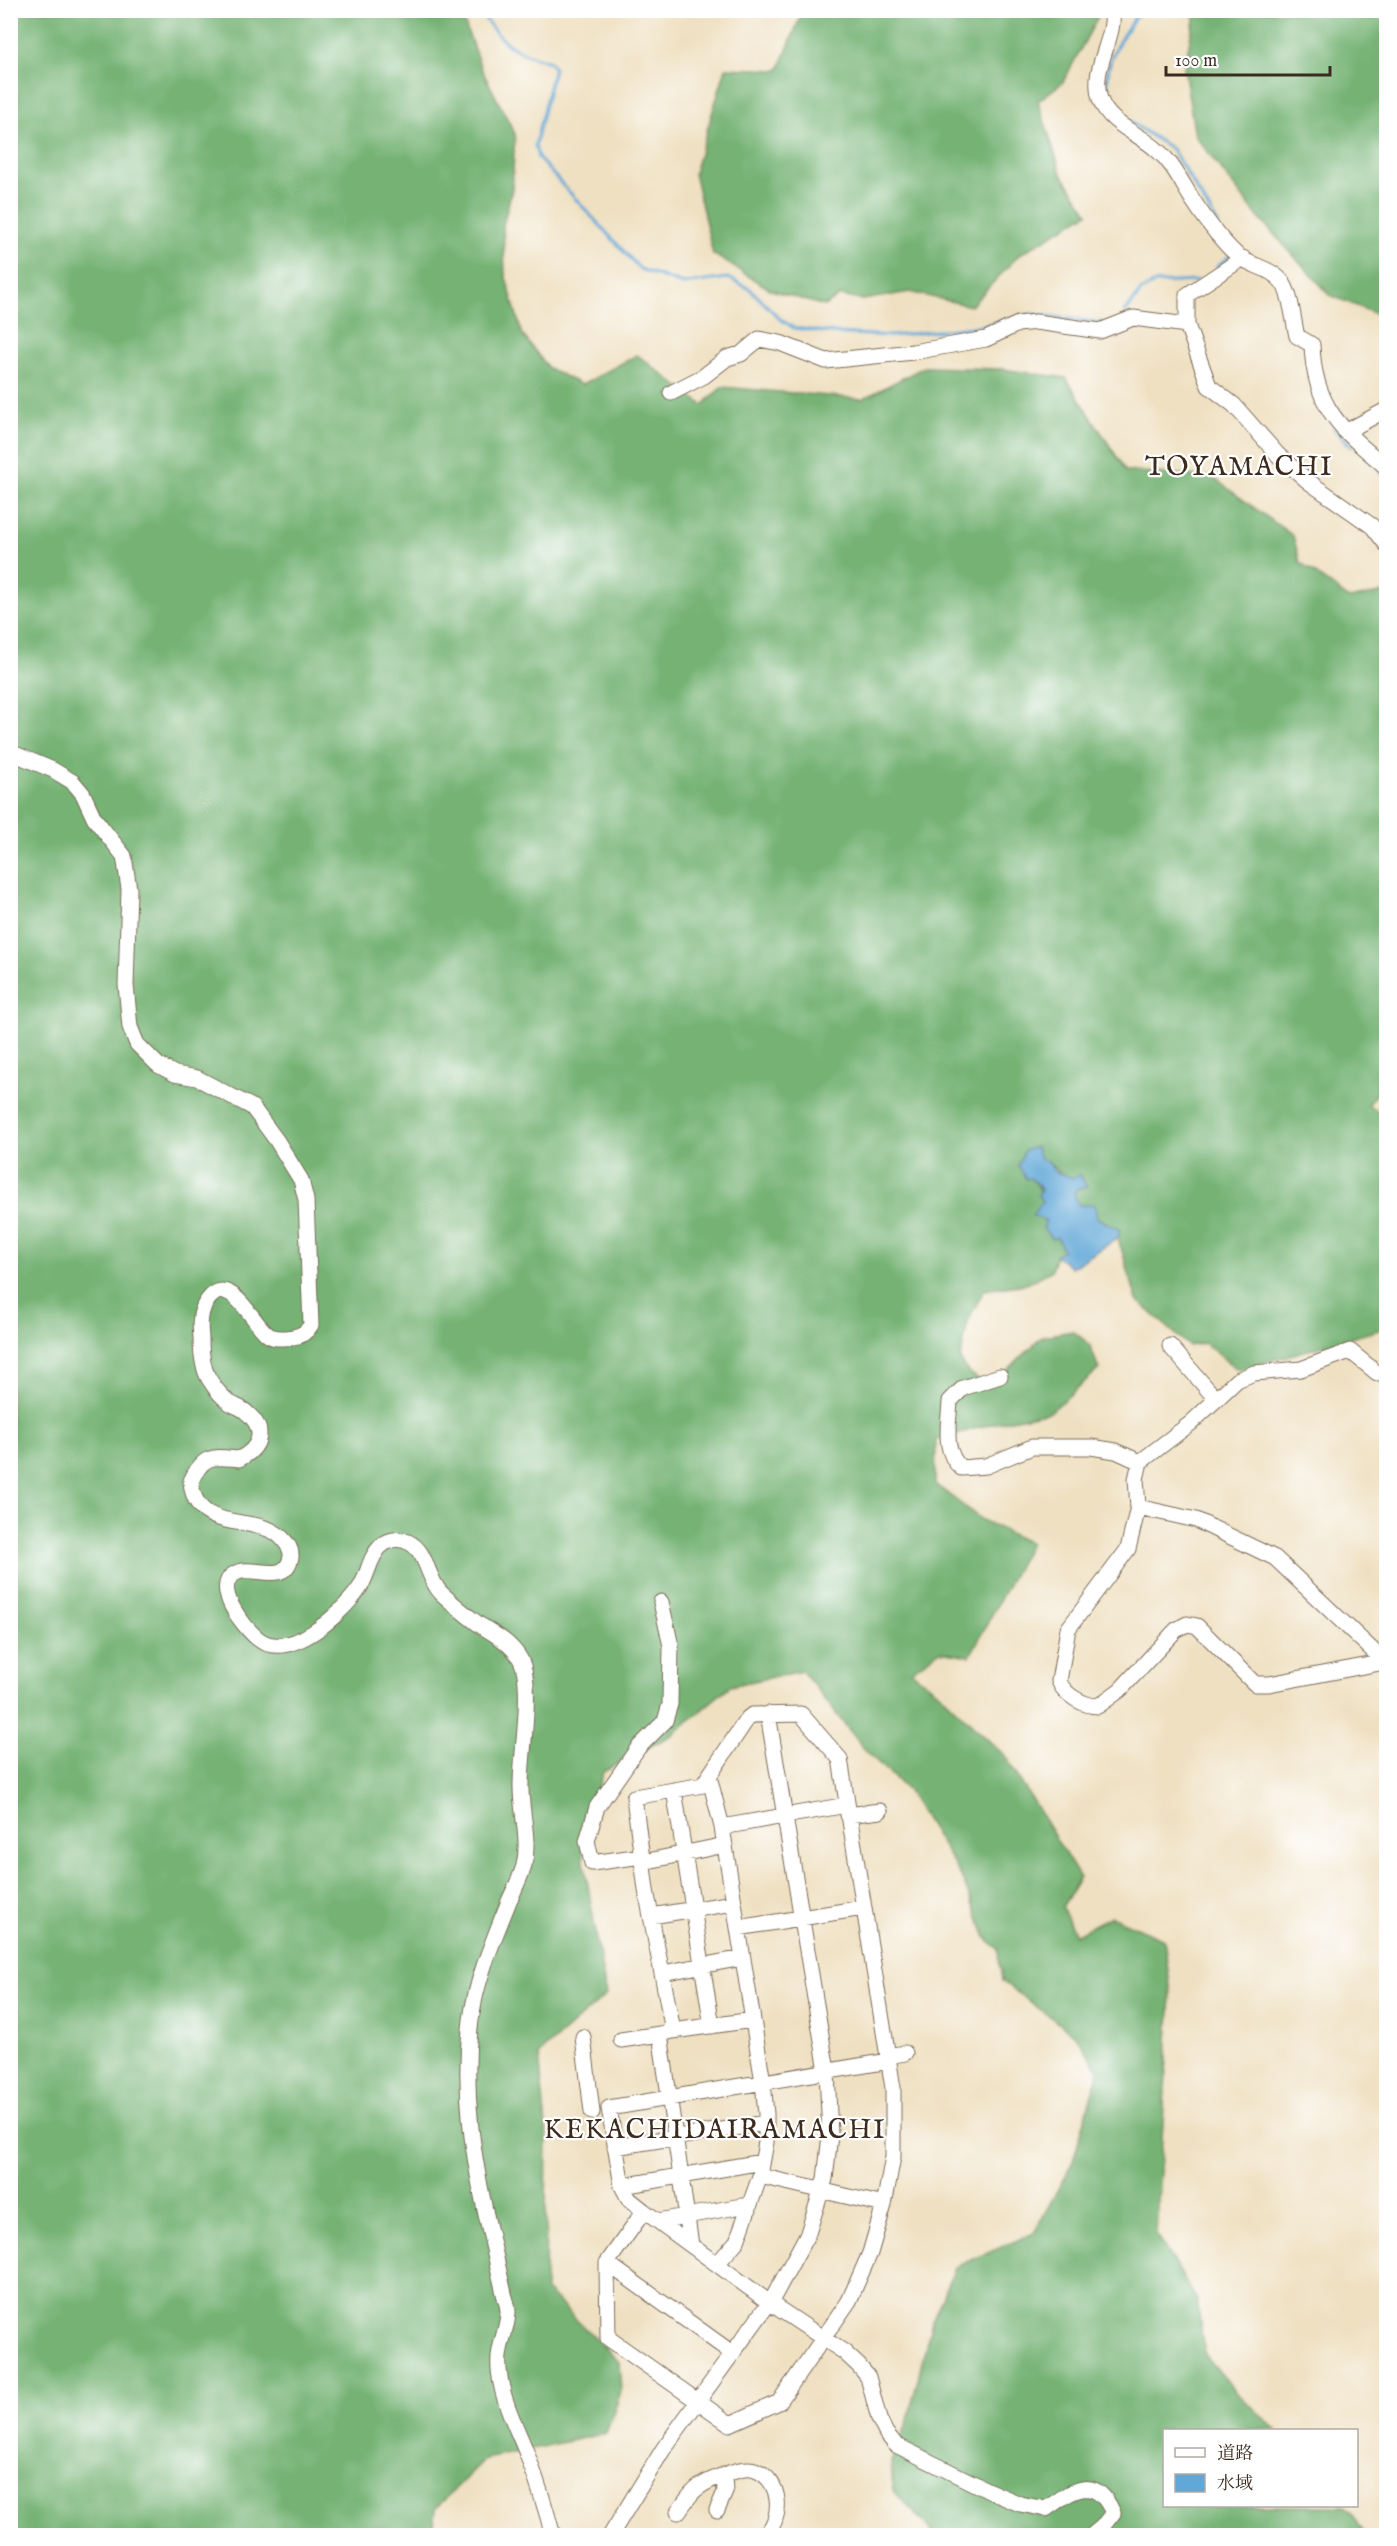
<svg xmlns="http://www.w3.org/2000/svg" width="1397" height="2546" font-family="'IM FELL English','Noto Serif JP',serif">
  <rect width="100%" height="100%" fill="#fff"/>
  <filter id="ink" filterUnits="userSpaceOnUse"><feTurbulence type="fractalNoise" baseFrequency=".0167" numOctaves="2"/><feDisplacementMap in="SourceGraphic" scale="12" xChannelSelector="R" yChannelSelector="G"/><feConvolveMatrix kernelMatrix="1 2 1 2 8 2 1 2 1" color-interpolation-filters="sRGB"/></filter>
  <filter id="wash" filterUnits="userSpaceOnUse"><feTurbulence type="fractalNoise" baseFrequency=".008" numOctaves="4" result="noise"/><feDisplacementMap in="SourceGraphic" scale="24" xChannelSelector="R" yChannelSelector="G"/><feGaussianBlur stdDeviation="1.35" result="paint"/><feColorMatrix in="noise" values="0 0 0 0 0 0 0 0 0 0 0 0 0 0 0 0 0 1.4 0 .05"/><feComposite in="paint" operator="in"/></filter>
  <g filter="url(#wash)">
    <rect width="100%" height="100%" fill="#efe0c1"/>
    <path fill="#74b273" stroke="#586e48" stroke-width="1.5" d="M 803,10 L 1101,11 L 1063,82 L 1038,101 L 1061,173 L 1088,213 L 1020,254 L 971,306 L 909,292 L 863,300 L 840,296 L 824,306 L 771,290 L 713,254 L 694,173 L 726,68 L 779,70 Z
      M 11,11 L 460,11 L 481,68 L 515,134 L 512,189 L 503,225 L 505,274 L 522,334 L 548,368 L 582,385 L 637,355 L 703,405 L 722,387 L 863,399 L 924,367 L 1002,369 L 1066,378 L 1126,471 L 1212,477 L 1293,536 L 1300,562 L 1349,599 L 1386,592 L 1386,1077 L 1368,1106 L 1386,1114 L 1386,1328 L 1238,1370 L 1204,1343 L 1189,1346 L 1137,1300 L 1118,1238 L 1120,1230 L 1097,1218 L 1087,1207 L 1079,1205 L 1074,1194 L 1077,1188 L 1086,1187 C 1073,1178 1057,1175 1048,1161 L 1030,1178 C 1039,1185 1041,1191 1043,1202 L 1037,1210 L 1057,1237 L 1063,1250 L 1056,1255 L 1051,1271 L 1026,1284 L 984,1290 L 968,1321 L 960,1360 L 969,1373 L 990,1387 L 1043,1336 L 1073,1331 L 1089,1344 L 1099,1369 L 1050,1412 L 991,1424 L 936,1440 L 935,1484 L 982,1520 L 1030,1543 L 970,1656 L 939,1651 L 911,1671 L 937,1691 L 1005,1756 L 1080,1878 L 1062,1907 L 1075,1935 L 1111,1916 L 1164,1939 L 1171,1994 L 1156,2234 L 1197,2300 L 1204,2353 L 1235,2391 L 1277,2430 L 1164,2430 L 1164,2506 L 1345,2506 L 1352,2513 L 1365,2535 L 935,2535 L 893,2490 L 891,2462 L 907,2424 L 932,2321 L 955,2267 L 1034,2233 L 1073,2161 L 1099,2070 L 1076,2036 L 1002,1981 L 998,1949 L 986,1937 L 961,1876 L 909,1792 L 866,1751 L 802,1671 L 730,1686 L 672,1735 L 603,1772 L 581,1843 L 606,1995 L 539,2054 L 547,2138 L 545,2289 L 619,2362 L 621,2392 L 606,2433 L 485,2459 L 436,2508 L 433,2535 L 11,2536 Z
      M 1196,11 L 1386,11 L 1386,318 L 1330,295 L 1258,217 L 1195,136 L 1184,68 Z"/>
    <path fill="#61a7d7" stroke="#4e687a" stroke-width="1.5" d="M 1036,1147 L 1040,1159 L 1048,1161 L 1054,1171 L 1073,1178 L 1080,1175 L 1087,1187 L 1077,1188 L 1074,1194 L 1079,1205 L 1095,1205 L 1097,1218 L 1120,1230 L 1118,1238 L 1071,1268 L 1056,1255 L 1063,1250 L 1057,1237 L 1052,1239 L 1043,1228 L 1046,1221 L 1032,1215 L 1042,1202 L 1038,1195 L 1041,1190 L 1038,1184 L 1030,1178 L 1026,1179 L 1018,1165 L 1024,1151 Z"/>
    <g fill="none" stroke-linecap="round" stroke-linejoin="round">
      <path stroke="#61a7d7" stroke-width="3" d="M 479,10 C 503,44 509,50 550,62 L 554,68 L 535,145 L 538,158 L 640,269 L 683,284 L 728,278 L 750,289 L 780,319 L 794,328 L 833,333 L 891,336 L 981,326 L 1032,314 L 1102,323
        M 1112,107 C 1098,65 1118,43 1140,10
        M 1121,116 L 1172,149 L 1218,224
        M 1217,267 L 1230,256
        M 1125,313 L 1141,291 L 1155,283 L 1197,281
        M 1334,428 L 1352,447
        M 1379,471 L 1386,477"/>
    </g>
  </g>
  <g filter="url(#ink)">
    <g fill="none" stroke-linecap="round" stroke-linejoin="round">
      <g stroke="#7a6a57" stroke-width="17">
        <path id="minor" d="M 1112,10 C 1116,40 1090,68 1100,99 C 1109,125 1139,133 1157,150 C 1174,164 1182,184 1194,202 C 1206,220 1220,240 1237,255 C 1251,267 1271,267 1283,283 C 1292,297 1293,321 1297,336 L 1312,345 C 1314,408 1342,430 1386,467
          M 1243,258 L 1187,295 L 1187,325 L 1209,386 L 1234,405 L 1278,455 L 1309,482 L 1372,526 L 1386,544
          M 671,393 L 704,376 L 727,358 L 741,354 L 759,339 L 780,343 L 826,361 L 913,352 L 986,339 L 1018,324 L 1036,322 L 1100,331 L 1133,318 L 1187,325
          M 1345,432 L 1386,410
          M 10,752 L 53,770 L 73,782 L 83,794 L 94,818 L 124,856 L 129,889 L 126,985 L 130,1027 L 137,1044 L 158,1065 L 175,1074 L 197,1078 L 252,1107 L 277,1141 L 301,1180 L 306,1200 L 311,1325 C 307,1332 301,1336 293,1337 C 284,1338 274,1340 267,1334 C 250,1320 227,1265 204,1306 C 199,1317 200,1327 201,1338 C 201,1351 202,1367 209,1379 C 214,1387 222,1397 230,1403 C 235,1406 242,1408 246,1412 C 267,1429 261,1448 239,1459 C 214,1457 204,1453 191,1481 C 195,1536 256,1513 281,1537 C 287,1543 292,1549 291,1557 C 285,1586 253,1564 236,1573 C 210,1586 244,1627 257,1638 C 288,1664 341,1614 359,1589 C 368,1576 369,1558 380,1547 C 387,1540 398,1537 408,1542 C 427,1550 427,1579 441,1593 C 452,1603 465,1614 477,1623 C 492,1633 509,1641 519,1657 C 535,1680 520,1757 521,1788 C 521,1812 530,1841 524,1865 C 521,1877 514,1890 509,1901 C 494,1939 476,1979 471,2020 C 462,2091 473,2159 489,2228 C 494,2248 498,2268 503,2289 C 504,2296 508,2304 508,2312 C 508,2327 500,2342 499,2357 C 498,2367 500,2379 502,2388 C 507,2411 519,2433 527,2454 C 537,2481 546,2508 553,2536
          M 1170,1346 L 1216,1399
          M 1000,1376 L 963,1388 L 950,1401 C 949,1424 942,1451 961,1468 L 986,1466 L 1032,1447 L 1091,1447 L 1116,1451 L 1140,1462
          M 1138,1507 L 1196,1520 L 1275,1558 L 1386,1663
          M 1385,1662 L 1269,1684 L 1255,1684 L 1197,1626 L 1187,1624 L 1176,1630 L 1120,1690 L 1098,1706 C 1084,1706 1064,1695 1059,1681 L 1068,1629 L 1128,1549 L 1138,1507 L 1136,1479 L 1140,1462 L 1191,1423 L 1237,1380 L 1254,1373 L 1301,1369 L 1350,1351 L 1377,1373 L 1386,1373
          M 709,1776 L 722,1827 L 847,1805
          M 674,1790 L 712,2026
          M 848,1815 L 880,1811
          M 722,1827 L 738,1928 L 863,1908
          M 642,1856 L 592,1863 L 587,1841 L 597,1807 L 638,1748 L 665,1721 L 670,1704 L 671,1646 L 661,1602
          M 643,1862 L 725,1845
          M 651,1916 L 734,1903
          M 662,1973 L 743,1958
          M 673,2031 L 753,2020
          M 583,2037 L 592,2112
          M 621,2040 L 660,2034
          M 888,2056 L 905,2053
          M 889,2061 L 609,2108 L 622,2186 L 629,2199 L 644,2211 L 770,2303 L 844,2352 L 859,2366 L 868,2377 L 879,2419 L 886,2433 L 896,2445 L 989,2491 L 1020,2504 L 1046,2509 C 1072,2490 1096,2473 1113,2513 L 1102,2527 L 1091,2536
          M 615,2147 L 766,2123
          M 760,2176 L 884,2205
          M 622,2186 L 762,2162
          M 644,2211 L 607,2263 L 608,2338 L 730,2424 L 779,2402 L 849,2301 L 870,2253 L 884,2205 L 893,2157 L 893,2088 L 840,1759 L 801,1714 L 752,1715 L 747,1719 L 703,1785 L 634,1797 L 646,1890 L 673,2031 L 660,2034 L 691,2245
          M 658,2221 L 742,2206 L 749,2209
          M 607,2263 L 732,2353
          M 717,2264 L 737,2241 L 760,2176 L 766,2142 L 766,2114 L 763,2082 L 738,1928
          M 717,2510 L 725,2492 L 724,2475
          M 678,2512 C 684,2504 690,2493 699,2487 C 709,2480 743,2465 755,2470 C 782,2480 784,2519 764,2536
          M 610,2536 L 664,2448 L 774,2296 L 808,2233 L 825,2179 L 830,2135 L 827,2071 L 768,1714"/>
      </g>
      <use href="#minor" stroke="#fff" stroke-width="15"/>
    </g>
  </g>
  <g text-anchor="middle" stroke-width="4.5" stroke-linejoin="round" paint-order="stroke">
    <g font-size="27" letter-spacing="1.5" fill="#3b2a1e" stroke="#fff">
      <text x="1239" y="475">TOYAMACHI</text>
      <text x="715" y="2138">KEKACHIDAIRAMACHI</text>
    </g>
  </g>
  <rect width="1397" height="2546" fill="none" stroke="#fff" stroke-width="36"/>
  <rect x="1163" y="2429" width="195" height="78" fill="#ffffff" stroke="#b1aaa5" stroke-width="1.5"/>
  <rect x="1175" y="2448" width="30" height="9" fill="#ffffff" stroke="#b1aaa5" stroke-width="1.5"/>
  <text x="1217" y="2459" font-size="18" fill="#3b2a1e">道路</text>
  <rect x="1175" y="2474" width="30" height="18" fill="#61a7d7" stroke="#b1aaa5" stroke-width="1.5"/>
  <text x="1217" y="2489" font-size="18" fill="#3b2a1e">水域</text>
  <path d="M1166 66v9h164v-9" fill="none" stroke="#3b2a1e" stroke-width="3"/>
  <text x="1175" y="66" font-size="18" fill="#3b2a1e" stroke="#ffffff" stroke-width="4.5" paint-order="stroke">100 m</text>
</svg>
